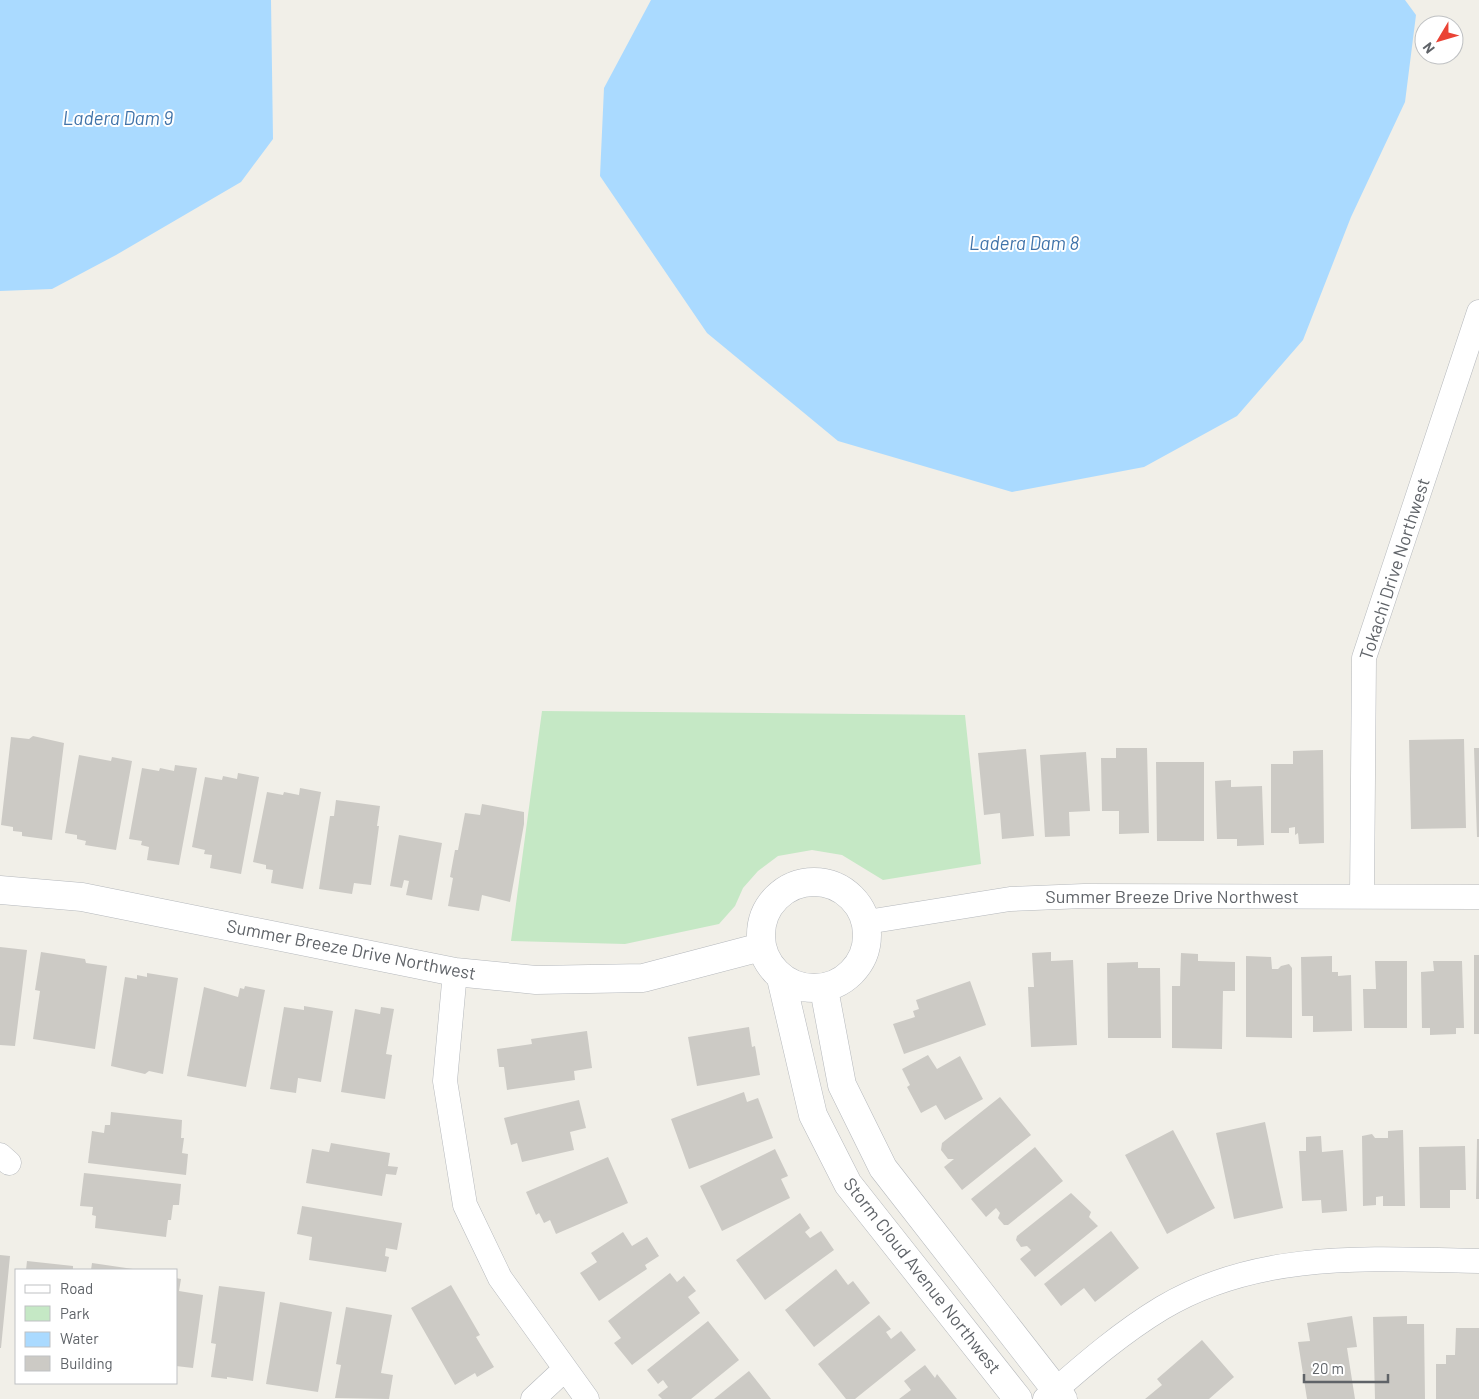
<svg xmlns="http://www.w3.org/2000/svg" width="1479" height="1399" font-family="Barlow,sans-serif">
  <rect width="100%" height="100%" fill="#f1efe8"/>
  <path fill="#c5e8c5" d="M 542,711 L 965,715 L 981,864 L 883,880 L 842,855 L 812,850 L 778,856 L 758,871 L 743,888 L 735,906 L 719,924 L 625,944 L 511,941 Z"/>
  <path fill="#aadaff" d="M 0,0 L 271,0 L 273,139 L 241,182 L 116,255 L 52,289 L 0,291 Z
    M 651,0 L 1405,0 L 1416,15 L 1405,102 L 1351,217 L 1303,340 L 1237,416 L 1144,467 L 1012,492 L 838,441 L 707,333 L 600,176 L 604,88 Z"/>
  <path fill="#cccac5" d="M 33,736 L 64,743 L 52,840 L 22,836 L 22,832 L 13,831 L 13,827 L 1,825 L 11,737 L 29,739 Z
    M 1464,739 L 1466,828 L 1411,829 L 1409,740 Z
    M 1116,748 L 1147,748 L 1149,833 L 1119,834 L 1119,811 L 1102,811 L 1101,758 L 1116,758 Z
    M 1474,748 L 1479,748 L 1479,837 L 1477,837 Z
    M 1026,749 L 1034,836 L 1002,839 L 1000,813 L 984,815 L 978,753 Z
    M 1323,750 L 1324,843 L 1299,844 L 1298,833 L 1295,835 L 1295,827 L 1289,828 L 1289,833 L 1271,833 L 1271,764 L 1293,764 L 1293,751 Z
    M 1086,752 L 1090,811 L 1069,812 L 1070,836 L 1045,837 L 1040,755 Z
    M 79,755 L 111,761 L 112,757 L 132,761 L 116,850 L 85,845 L 86,841 L 77,839 L 77,835 L 65,833 Z
    M 1156,762 L 1204,762 L 1204,841 L 1157,841 Z
    M 175,765 L 197,768 L 179,865 L 147,860 L 149,847 L 141,845 L 142,841 L 129,839 L 142,768 L 159,771 L 160,768 L 174,771 Z
    M 238,773 L 259,777 L 241,874 L 210,868 L 212,855 L 204,854 L 205,850 L 192,847 L 205,777 L 222,780 L 223,776 L 237,779 Z
    M 1231,780 L 1231,787 L 1262,786 L 1264,845 L 1237,846 L 1237,839 L 1217,839 L 1215,781 Z
    M 300,788 L 321,792 L 303,889 L 271,883 L 273,870 L 266,869 L 266,865 L 253,862 L 267,792 L 283,795 L 284,792 L 299,795 Z
    M 336,800 L 380,806 L 377,826 L 379,826 L 371,885 L 354,883 L 352,894 L 319,889 L 330,816 L 334,816 Z
    M 482,804 L 524,812 L 524,824 L 510,902 L 482,895 L 479,911 L 448,906 L 453,878 L 450,877 L 455,850 L 458,850 L 465,813 L 480,815 Z
    M 399,835 L 442,843 L 432,900 L 406,895 L 409,881 L 404,880 L 402,888 L 390,886 Z
    M 0,947 L 27,950 L 15,1046 L 0,1045 Z
    M 41,952 L 85,959 L 86,963 L 107,966 L 95,1049 L 33,1039 L 40,991 L 35,990 Z
    M 1051,952 L 1051,961 L 1073,960 L 1077,1045 L 1031,1047 L 1028,987 L 1034,987 L 1032,953 Z
    M 1181,953 L 1198,954 L 1198,961 L 1235,962 L 1235,991 L 1223,991 L 1222,1049 L 1172,1048 L 1172,986 L 1180,986 Z
    M 1474,955 L 1479,955 L 1479,1034 L 1474,1034 Z
    M 1246,956 L 1271,957 L 1272,969 L 1278,969 L 1281,966 L 1289,964 L 1292,968 L 1292,1038 L 1246,1037 Z
    M 1332,956 L 1332,972 L 1338,972 L 1338,976 L 1351,975 L 1352,1031 L 1313,1032 L 1313,1016 L 1302,1016 L 1301,957 Z
    M 1375,961 L 1407,961 L 1407,1028 L 1364,1028 L 1363,989 L 1376,989 Z
    M 1433,961 L 1462,961 L 1464,1028 L 1456,1028 L 1456,1034 L 1430,1035 L 1430,1028 L 1422,1028 L 1421,972 L 1434,971 Z
    M 1138,962 L 1138,968 L 1160,968 L 1161,1038 L 1108,1038 L 1107,963 Z
    M 147,973 L 178,978 L 163,1074 L 149,1071 L 145,1074 L 111,1066 L 125,977 L 137,979 L 137,975 L 147,977 Z
    M 970,981 L 986,1025 L 904,1054 L 893,1024 L 915,1017 L 913,1011 L 919,1009 L 916,1000 Z
    M 245,986 L 265,990 L 246,1087 L 187,1076 L 204,987 L 238,997 L 240,988 L 244,989 Z
    M 304,1006 L 333,1011 L 321,1082 L 298,1078 L 296,1093 L 270,1089 L 284,1007 L 304,1010 Z
    M 381,1007 L 394,1009 L 386,1054 L 392,1055 L 385,1099 L 341,1092 L 355,1009 L 380,1014 Z
    M 749,1027 L 752,1047 L 755,1046 L 760,1075 L 697,1086 L 688,1037 Z
    M 587,1031 L 592,1068 L 574,1071 L 575,1080 L 507,1090 L 504,1067 L 499,1067 L 497,1049 L 532,1044 L 531,1039 Z
    M 928,1055 L 937,1069 L 960,1056 L 983,1099 L 945,1120 L 936,1105 L 921,1113 L 907,1087 L 910,1085 L 902,1069 Z
    M 744,1092 L 747,1102 L 758,1098 L 773,1138 L 689,1169 L 671,1119 Z
    M 1000,1097 L 1031,1135 L 962,1190 L 944,1167 L 954,1159 L 948,1159 L 941,1150 L 942,1143 Z
    M 579,1100 L 586,1128 L 570,1132 L 574,1150 L 522,1162 L 517,1143 L 511,1145 L 504,1118 Z
    M 111,1112 L 182,1120 L 181,1138 L 184,1138 L 182,1153 L 188,1154 L 186,1175 L 88,1163 L 92,1131 L 104,1133 L 105,1125 L 110,1125 Z
    M 1265,1122 L 1283,1208 L 1234,1219 L 1216,1133 Z
    M 1173,1130 L 1215,1208 L 1167,1234 L 1125,1155 Z
    M 1403,1130 L 1405,1206 L 1383,1206 L 1383,1196 L 1376,1197 L 1376,1205 L 1363,1206 L 1362,1136 L 1372,1134 L 1375,1138 L 1388,1138 L 1388,1131 Z
    M 1321,1136 L 1322,1152 L 1343,1150 L 1347,1211 L 1322,1213 L 1321,1200 L 1302,1201 L 1299,1151 L 1306,1151 L 1306,1137 Z
    M 1477,1139 L 1479,1139 L 1479,1199 L 1476,1199 Z
    M 331,1143 L 390,1153 L 388,1166 L 398,1167 L 396,1175 L 386,1174 L 382,1196 L 306,1183 L 312,1149 L 329,1152 Z
    M 1465,1146 L 1466,1190 L 1450,1190 L 1450,1208 L 1420,1208 L 1419,1147 Z
    M 1035,1147 L 1063,1181 L 1008,1225 L 1004,1225 L 998,1218 L 1000,1213 L 996,1208 L 986,1217 L 971,1199 Z
    M 775,1149 L 788,1176 L 781,1179 L 790,1198 L 722,1231 L 700,1186 Z
    M 608,1157 L 628,1203 L 556,1234 L 550,1220 L 544,1223 L 539,1213 L 536,1215 L 526,1192 Z
    M 84,1173 L 181,1184 L 179,1205 L 173,1205 L 171,1220 L 168,1220 L 166,1237 L 95,1228 L 96,1216 L 92,1215 L 93,1207 L 80,1206 Z
    M 1071,1193 L 1091,1212 L 1089,1217 L 1098,1226 L 1035,1277 L 1020,1259 L 1031,1250 L 1027,1246 L 1021,1247 L 1016,1240 L 1017,1236 Z
    M 302,1206 L 402,1223 L 397,1250 L 386,1248 L 385,1256 L 389,1257 L 386,1272 L 309,1260 L 312,1237 L 297,1234 Z
    M 800,1213 L 810,1228 L 805,1232 L 810,1238 L 821,1231 L 834,1250 L 765,1300 L 736,1260 Z
    M 1111,1231 L 1139,1268 L 1095,1302 L 1084,1288 L 1061,1306 L 1044,1284 Z
    M 623,1232 L 632,1246 L 647,1237 L 659,1256 L 645,1265 L 647,1269 L 599,1301 L 580,1273 L 597,1262 L 591,1253 Z
    M 0,1255 L 10,1256 L 1,1348 L 0,1348 Z
    M 27,1261 L 73,1266 L 73,1270 L 26,1270 Z
    M 92,1263 L 133,1269 L 133,1270 L 91,1270 Z
    M 836,1269 L 848,1285 L 853,1281 L 870,1303 L 814,1347 L 785,1310 Z
    M 670,1273 L 677,1282 L 684,1276 L 696,1291 L 688,1297 L 700,1313 L 632,1365 L 614,1343 L 621,1338 L 608,1321 Z
    M 176,1278 L 181,1279 L 179,1291 L 203,1295 L 193,1368 L 176,1366 Z
    M 451,1285 L 480,1335 L 476,1337 L 494,1367 L 477,1377 L 475,1373 L 455,1385 L 411,1308 Z
    M 219,1286 L 265,1292 L 253,1381 L 227,1377 L 227,1379 L 211,1377 L 216,1344 L 211,1343 Z
    M 280,1302 L 332,1312 L 318,1392 L 266,1384 Z
    M 346,1307 L 392,1315 L 381,1373 L 393,1375 L 389,1399 L 335,1398 L 341,1365 L 336,1364 Z
    M 879,1315 L 891,1329 L 886,1332 L 891,1339 L 901,1331 L 916,1350 L 855,1399 L 846,1399 L 818,1364 Z
    M 1352,1316 L 1357,1347 L 1347,1348 L 1355,1399 L 1307,1399 L 1298,1342 L 1310,1341 L 1307,1323 Z
    M 1407,1316 L 1407,1324 L 1424,1324 L 1425,1399 L 1375,1399 L 1373,1317 Z
    M 708,1321 L 739,1360 L 691,1399 L 662,1399 L 658,1395 L 668,1387 L 663,1380 L 658,1384 L 647,1370 Z
    M 1456,1328 L 1479,1328 L 1479,1399 L 1436,1399 L 1436,1364 L 1446,1364 L 1446,1355 L 1455,1355 Z
    M 1202,1340 L 1234,1377 L 1209,1399 L 1145,1399 L 1162,1385 L 1157,1379 Z
    M 925,1365 L 935,1378 L 937,1374 L 957,1399 L 899,1399 L 911,1390 L 904,1381 Z
    M 749,1371 L 771,1399 L 714,1399 Z"/>
  <g fill="none" stroke-linecap="round" stroke-linejoin="round">
    <g stroke="#b5b8bc" stroke-width="25">
      <path id="minor" d="M 1362,896 L 1364,658 L 1479,312
        M 867,922 L 1010,899 L 1084,896 L 1479,897
        M 455,972 L 445,1081 L 465,1205 L 500,1278 L 587,1399
        M 0,1155 L 9,1163
        M 533,1399 L 564,1370
        M 1045,1399 C 1083,1366 1119,1334 1162,1308 C 1259,1250 1371,1259 1479,1261"/>
    </g>
    <g stroke="#b5b8bc" stroke-width="29">
      <path id="tertiary" d="M761 935a53 53 0 1 1 106 0a53 53 0 1 1-106 0Z
        M 0,890 L 82,897 L 455,972 L 536,980 L 643,978 L 761,947
        M 781,978 L 813,1115 L 848,1184 L 1018,1399
        M 824,989 L 842,1085 L 883,1168 L 1063,1399"/>
    </g>
    <use href="#minor" stroke="#fff" stroke-width="24"/>
    <use href="#tertiary" stroke="#fff" stroke-width="28"/>
  </g>
  <g text-anchor="middle" stroke-width="4" stroke-linejoin="round" paint-order="stroke">
    <g font-size="18" fill="#5f6368" stroke="#fff">
      <text transform="translate(1395 569) rotate(-72)" y="6">Tokachi Drive Northwest</text>
      <text x="1172" y="903">Summer Breeze Drive Northwest</text>
      <text transform="translate(351 950) rotate(11)" y="6">Summer Breeze Drive Northwest</text>
      <text transform="translate(922 1276) rotate(52)" y="6">Storm Cloud Avenue Northwest</text>
    </g>
    <g font-size="19" font-style="italic" fill="#4174aa" stroke="#fff">
      <text x="118" y="125">Ladera Dam 9</text>
      <text x="1024" y="250">Ladera Dam 8</text>
    </g>
  </g>
  <rect x="15" y="1269" width="162" height="115" fill="#ffffff" stroke="#bfc1c3"/>
  <rect x="25" y="1285" width="25" height="8" fill="#ffffff" stroke="#bfc1c3"/>
  <text x="60" y="1294" font-size="15" fill="#5f6368">Road</text>
  <rect x="25" y="1306" width="25" height="15" fill="#c5e8c5" stroke="#bfc1c3"/>
  <text x="60" y="1319" font-size="15" fill="#5f6368">Park</text>
  <rect x="25" y="1332" width="25" height="15" fill="#aadaff" stroke="#bfc1c3"/>
  <text x="60" y="1344" font-size="15" fill="#5f6368">Water</text>
  <rect x="25" y="1356" width="25" height="15" fill="#cccac5" stroke="#bfc1c3"/>
  <text x="60" y="1369" font-size="15" fill="#5f6368">Building</text>
  <g transform="translate(1439 40) rotate(232)"><circle r="24" fill="#ffffff" stroke="#bfc1c3"/>
  <path d="M0-4L9 19L0 12L-9 19Z" fill="#ea4335"/>
  <text y="-8" font-size="14" font-weight="bold" text-anchor="middle" fill="#5f6368">N</text>
  </g>
  <path d="M1304 1374v8h84v-8" fill="none" stroke="#5f6368" stroke-width="2.5"/>
  <text x="1312" y="1374" font-size="15" fill="#5f6368" stroke="#ffffff" stroke-width="4" paint-order="stroke">20 m</text>
</svg>
